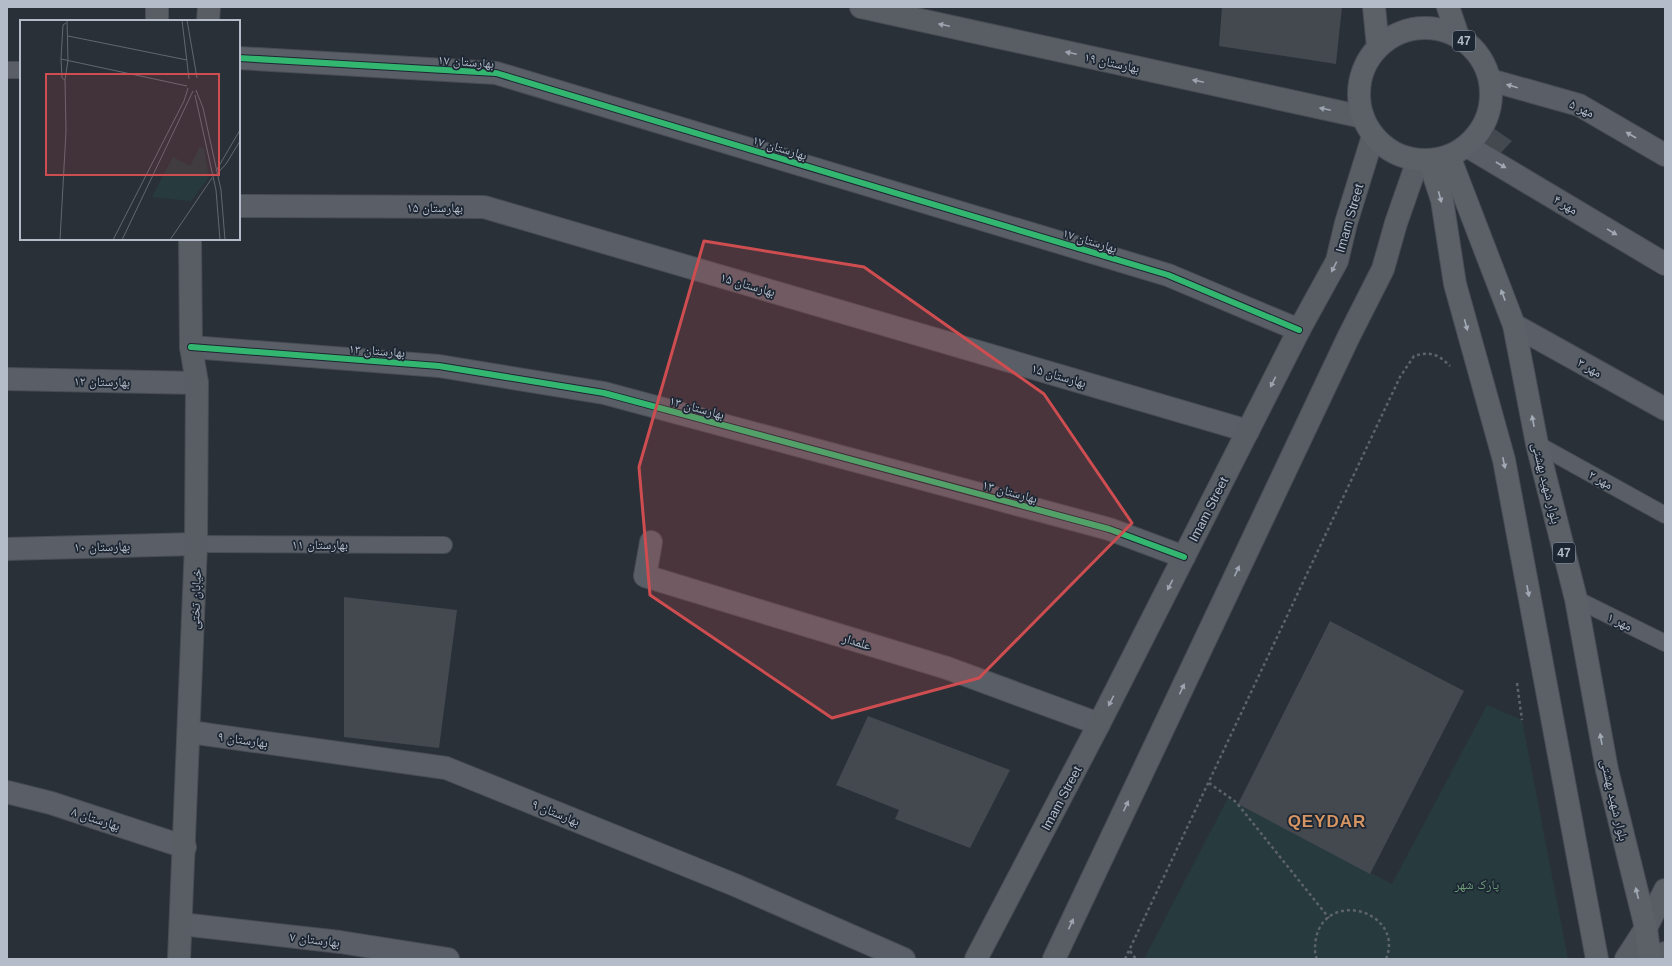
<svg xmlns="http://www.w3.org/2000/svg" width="1672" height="966" font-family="Helvetica,'Noto Naskh Arabic',sans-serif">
  <rect width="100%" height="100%" fill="#2a3038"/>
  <path fill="#273a3e" d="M 1487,705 L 1522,720 L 1568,959 L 1144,959 L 1228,798 L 1392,884 Z"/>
  <path fill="#444950" d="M 1222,7 L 1342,7 L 1336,64 L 1219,46 Z
    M 1490,126 L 1512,141 L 1493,161 L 1478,144 Z
    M 344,597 L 457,610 L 439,748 L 344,737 Z
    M 1330,621 L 1464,691 L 1370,874 L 1238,804 Z
    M 868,716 L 1010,770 L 970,848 L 895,819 L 899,810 L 836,785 Z"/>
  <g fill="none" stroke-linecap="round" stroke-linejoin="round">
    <g stroke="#484c53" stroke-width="18">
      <path id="lane" d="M 7,70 L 21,70
        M 1537,444 L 1665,515
        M 196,544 L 444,545
        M 1576,599 L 1665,643"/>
    </g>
    <g stroke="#484c53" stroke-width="24">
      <path id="street" d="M 239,58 L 496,73 L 1168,275 L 1299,330
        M 1490,80 L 1579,105 L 1665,155
        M 1467,146 L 1665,264
        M 239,206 L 484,207 L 1248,431
        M 1514,325 L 1665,409
        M 191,347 L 439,366 L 604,393 L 1109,529 L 1184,557
        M 7,379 L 197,383
        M 651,542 L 645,576 L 947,668 L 1099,724
        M 7,549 L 196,544
        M 190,732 L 446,768 L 735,885 L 904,959
        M 7,792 L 51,803 L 185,847
        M 181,924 L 340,942 L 448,959"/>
    </g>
    <g stroke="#484c53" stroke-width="24">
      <path id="secondary" d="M 157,7 L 157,21
        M 861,7 L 1363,117
        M 208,21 L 209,7
        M 179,959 L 196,544 L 197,383 L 191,347 L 190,239
        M 976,959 L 1099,724 L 1299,330 L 1337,261 L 1346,223 L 1373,136
        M 1054,959 L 1349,336 L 1383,269 L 1396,223 L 1418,160
        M 1626,959 L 1646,928 L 1665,890
        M 1659,959 L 1665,953"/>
    </g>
    <g stroke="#484c55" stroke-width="24">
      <path id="primary" d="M 1374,7 L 1378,47
        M 1448,7 L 1458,36
        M1359 94a66 66 0 1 1 132 0a66 66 0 1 1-132 0Z
        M 1449,156 L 1514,325 L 1537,444 L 1576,599 L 1607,770 L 1646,928 L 1650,959
        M 1429,160 L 1442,200 L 1455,284 L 1504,460 L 1597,959"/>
    </g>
    <path stroke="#5d636a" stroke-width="2.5" stroke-dasharray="3 3" stroke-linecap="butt" d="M 1517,683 L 1522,720
      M 1209,783 L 1236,802 L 1329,918
      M 1130,951 L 1136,959
      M 1125,959 L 1400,377 L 1414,356 C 1430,351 1438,354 1450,366
      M 1317,959 C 1314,953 1315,945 1316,938 C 1327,888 1405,912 1386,959"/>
    <use href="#lane" stroke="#5a5e66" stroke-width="16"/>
    <use href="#street" stroke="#5a5e66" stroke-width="22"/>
    <use href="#secondary" stroke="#595d64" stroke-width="22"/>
    <use href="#primary" stroke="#5c6168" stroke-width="22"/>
    <g stroke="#1d2633" stroke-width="8">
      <path id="cycleway" d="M 239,58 L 496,73 L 1168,275 L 1299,330
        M 191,347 L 439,366 L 604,393 L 1109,529 L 1184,557"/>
    </g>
    <use href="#cycleway" stroke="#33b770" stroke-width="6"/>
  </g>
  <defs><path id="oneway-solid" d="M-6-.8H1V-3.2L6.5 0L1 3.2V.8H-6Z"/></defs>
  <g fill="#9da4b0">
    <use href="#oneway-solid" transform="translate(944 25) rotate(-168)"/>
    <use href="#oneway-solid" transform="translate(1071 53) rotate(-168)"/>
    <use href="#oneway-solid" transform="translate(1198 81) rotate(-168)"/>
    <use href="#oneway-solid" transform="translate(1325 109) rotate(-168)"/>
    <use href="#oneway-solid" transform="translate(1334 267) rotate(117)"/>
    <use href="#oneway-solid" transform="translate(1273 382) rotate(117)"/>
    <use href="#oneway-solid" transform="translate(1237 571) rotate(-65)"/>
    <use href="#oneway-solid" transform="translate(1170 585) rotate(117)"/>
    <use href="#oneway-solid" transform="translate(1182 689) rotate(-65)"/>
    <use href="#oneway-solid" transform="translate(1111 701) rotate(117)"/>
    <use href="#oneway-solid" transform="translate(1126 806) rotate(-65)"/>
    <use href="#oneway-solid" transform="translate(1071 924) rotate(-65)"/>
  </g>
  <g fill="#a2a9b5">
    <use href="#oneway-solid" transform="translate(1512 86) rotate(-164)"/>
    <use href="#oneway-solid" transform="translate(1631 135) rotate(-150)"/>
    <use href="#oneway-solid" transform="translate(1501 165) rotate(30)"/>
    <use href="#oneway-solid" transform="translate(1612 232) rotate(31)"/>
  </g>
  <g fill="#a2aab6">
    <use href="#oneway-solid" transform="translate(1440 197) rotate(75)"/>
    <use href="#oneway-solid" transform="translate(1503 295) rotate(-111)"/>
    <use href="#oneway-solid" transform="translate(1466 325) rotate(75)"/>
    <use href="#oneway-solid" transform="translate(1533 421) rotate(-101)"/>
    <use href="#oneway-solid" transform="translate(1504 463) rotate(78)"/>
    <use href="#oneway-solid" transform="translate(1528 591) rotate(79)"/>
    <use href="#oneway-solid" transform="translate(1601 739) rotate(-100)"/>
    <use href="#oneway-solid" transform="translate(1637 893) rotate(-104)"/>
  </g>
  <path fill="#ce4d50" fill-opacity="0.2" stroke="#ce4d50" stroke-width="3" stroke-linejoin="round" d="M 704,241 L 864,267 L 1044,394 L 1132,523 L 979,678 L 832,718 L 650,595 L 639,467 Z"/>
  <g text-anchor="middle" stroke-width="3.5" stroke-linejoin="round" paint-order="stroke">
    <g fill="#1d2633" stroke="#878f9c" stroke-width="1">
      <rect x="1453" y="31" width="22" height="20" rx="3"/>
      <rect x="1553" y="543" width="22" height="20" rx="3"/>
    </g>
    <g font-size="12" font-weight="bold" fill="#b4bcc9">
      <text x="1464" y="45">47</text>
      <text x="1564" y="557">47</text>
    </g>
    <g font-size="13" fill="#b4bcc9" stroke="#1d2633">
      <text transform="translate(466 61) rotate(4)" y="5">بهارستان ۱۷</text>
      <text transform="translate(1112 62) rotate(12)" y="5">بهارستان ۱۹</text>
      <text transform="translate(1582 108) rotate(24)" y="5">مهر ۵</text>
      <text transform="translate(780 147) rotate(17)" y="5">بهارستان ۱۷</text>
      <text transform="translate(1566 204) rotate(31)" y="5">مهر ۴</text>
      <text x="435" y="212">بهارستان ۱۵</text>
      <text transform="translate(1349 218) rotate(-74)" y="5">Imam Street</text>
      <text transform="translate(1090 240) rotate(17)" y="5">بهارستان ۱۷</text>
      <text transform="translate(748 284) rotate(16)" y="5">بهارستان ۱۵</text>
      <text transform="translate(377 350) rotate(4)" y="5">بهارستان ۱۳</text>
      <text transform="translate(1590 367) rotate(29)" y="5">مهر ۳</text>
      <text transform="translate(1059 375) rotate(16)" y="5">بهارستان ۱۵</text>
      <text transform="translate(102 381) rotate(1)" y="5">بهارستان ۱۲</text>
      <text transform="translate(697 407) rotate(15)" y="5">بهارستان ۱۳</text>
      <text transform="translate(1601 479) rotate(29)" y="5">مهر ۲</text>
      <text transform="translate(1547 483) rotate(76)" y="5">بلوار شهید بهشتی</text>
      <text transform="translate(1010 491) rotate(15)" y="5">بهارستان ۱۳</text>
      <text transform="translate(1208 509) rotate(-63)" y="5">Imam Street</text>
      <text x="320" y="549">بهارستان ۱۱</text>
      <text transform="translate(102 546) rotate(-1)" y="5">بهارستان ۱۰</text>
      <text transform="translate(195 599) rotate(-88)" y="5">خیابان تختی</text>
      <text transform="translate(1620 621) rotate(26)" y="5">مهر ۱</text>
      <text transform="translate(857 641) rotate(17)" y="5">علمدار</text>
      <text transform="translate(243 739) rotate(8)" y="5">بهارستان ۹</text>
      <text transform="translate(1061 798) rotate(-62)" y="5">Imam Street</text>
      <text transform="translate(1615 800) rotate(77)" y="5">بلوار شهید بهشتی</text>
      <text transform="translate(556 812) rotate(22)" y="5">بهارستان ۹</text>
      <text transform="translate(96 818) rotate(18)" y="5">بهارستان ۸</text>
      <text transform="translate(315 939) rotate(7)" y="5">بهارستان ۷</text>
    </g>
    <g font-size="13" fill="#6b9a76" stroke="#1d2633">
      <text x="1477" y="889">پارک شهر</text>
    </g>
    <g font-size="17" font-weight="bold" letter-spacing="1" fill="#d59563" stroke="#1d2633">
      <text x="1327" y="827">QEYDAR</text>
    </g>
  </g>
  <g transform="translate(20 20)">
    <rect width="220" height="220" fill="#2a3038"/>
    <path d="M 180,127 L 184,129 L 189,157 L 171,181 L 132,177 L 153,137 L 170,146 Z" fill="#273a3e"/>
    <path fill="none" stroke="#616872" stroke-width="1" d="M 162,0 L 169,59M 167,0 L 177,58M 48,16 L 167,40M 41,39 L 167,66M 45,60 L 42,58 L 41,39 L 43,5 L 46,3M 176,70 L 183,88 L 201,170 L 205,220M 175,75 L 196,170 L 200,220M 196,151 L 220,110M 195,156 L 206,144 L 220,121M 40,220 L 46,111 L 45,60 L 48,40 L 47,0M 93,220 L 164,81 L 168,68M 102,220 L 173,71M 150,220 L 192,158"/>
    <path fill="#ce4d50" fill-opacity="0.15" stroke="#ce4d50" stroke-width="2" d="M 26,54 L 199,54 L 199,155 L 26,155 Z"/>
    <rect width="220" height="220" fill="none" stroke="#b4bcc9" stroke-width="2"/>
  </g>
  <rect width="1672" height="966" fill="none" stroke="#b4bcc9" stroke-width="16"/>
</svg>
